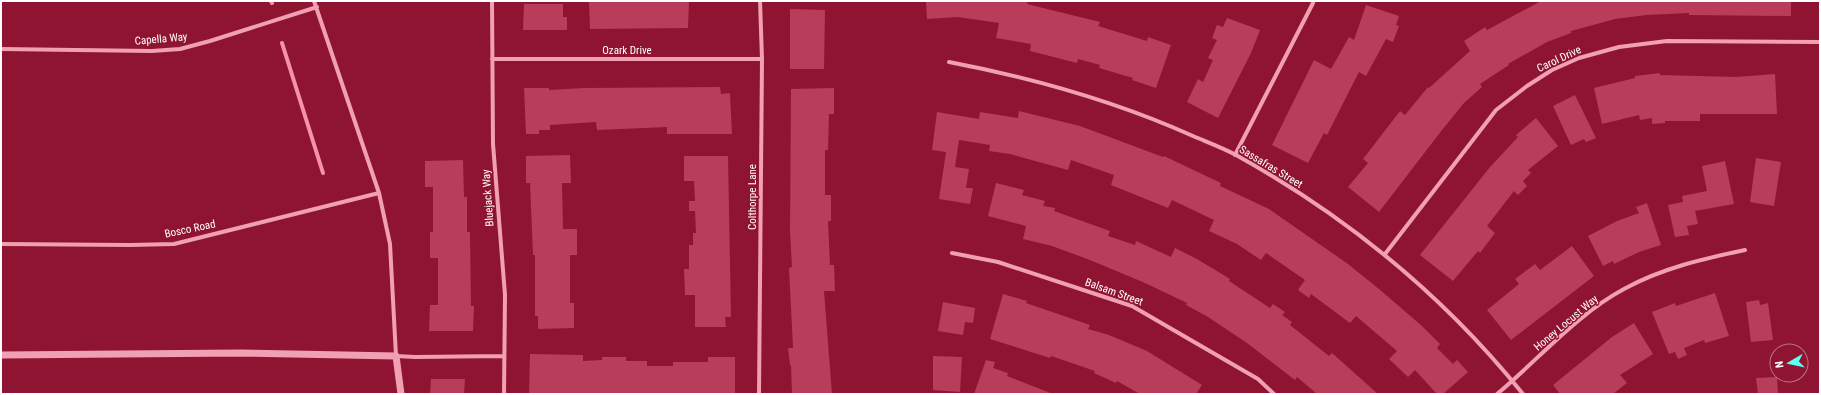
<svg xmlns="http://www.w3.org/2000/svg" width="1821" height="395" viewBox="0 0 1821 395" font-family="'Roboto Condensed',sans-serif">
	<rect width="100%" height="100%" fill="#8f1431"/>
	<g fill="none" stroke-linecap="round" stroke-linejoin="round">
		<!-- stream -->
		<path stroke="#f491ab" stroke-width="4" d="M271 1 272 3
			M282 43 323 173"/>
	</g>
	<!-- building -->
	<path fill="#b83d5a" d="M589 1H689L688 28 590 29Z
		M926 1H1028L1027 4 1100 22 1098 26 1147 41 1148 37 1171 45 1156 88 1132 80 1133 78 1099 68 1100 65 1078 59 1077 63 1030 51 1031 44 996 38 999 23 958 17 927 19Z
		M1541 1H1791V16L1689 15V13L1646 15 1615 19 1571 31V33L1547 42 1508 64 1509 65 1480 84 1482 87 1464 103 1442 130 1379 212 1348 187 1368 163 1363 159 1400 111 1405 115 1428 87 1429 88 1470 51 1464 41 1485 27 1487 30Z
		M524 4H563V17H567V30H523Z
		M1366 5 1399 16 1396 25 1399 26 1393 42 1386 39 1366 76 1359 72 1327 135 1324 133 1308 163 1272 145 1314 60 1331 69 1349 37 1354 40Z
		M790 9 825 10 824 69H790Z
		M1227 18 1260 30 1251 53 1218 118 1187 102 1198 79 1203 82 1213 60 1208 58 1217 40 1212 38 1217 25 1223 27Z
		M1660 73V75L1736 77 1775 74 1777 114H1700V121H1665V123L1652 124V118L1640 120 1639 115 1602 124 1594 88 1635 78V76Z
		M720 87 721 94 730 93 732 134H667V127L597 130 596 122 550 125V130H539V134H526L524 88H549V90L584 88Z
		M834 88V114H829L828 150H825V195H831V221H828L830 265H834L835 291H824L832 394H792L791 365H790L788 348H793L789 268 792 267 790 232 791 89Z
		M1575 95 1596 138 1586 142 1584 139 1571 145 1553 106Z
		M1019 111 1080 126 1163 157 1164 156 1221 183 1220 186 1269 209 1348 264 1379 289 1422 326 1440 344 1437 348 1453 364 1457 360 1468 372 1443 394H1437L1415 370 1408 377 1389 359 1397 351 1356 316 1350 323 1311 294 1309 298 1298 290 1305 280 1266 253 1261 260 1237 244 1209 231 1214 220 1172 200 1168 208 1111 185 1114 175 1071 160 1068 170 1010 154 989 151 990 145 959 140 955 167 969 169 966 188H973L970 204 939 199 946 152 932 150 937 112 979 119 980 112 1018 118Z
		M1536 118 1558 146 1528 170 1531 173 1523 181 1527 186 1518 195 1514 191 1487 226 1495 233 1480 253 1478 251 1453 281 1420 255 1490 167 1518 137 1516 135Z
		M570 155 571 183H562L563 229H577V255H570V303H574V328L538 329V316H535V255H533L530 183H526V156Z
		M684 156H728L731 317H725L726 327H695V295H685L684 269H689V245H693V233H696L695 211H689V201H695L694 181H684Z
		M1756 158 1781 162 1774 206 1750 202Z
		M463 160 464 197H467V232H470L471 306H474L473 331H429L430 305H438V258H430V232H433V187H425V161Z
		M1725 161 1734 204 1695 211 1698 224 1687 226 1689 235 1675 237 1668 205 1683 202 1682 196 1707 191 1702 166Z
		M996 183 1024 190 1022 195 1045 201 1043 206 1055 208 1054 211 1110 231 1108 236 1135 245 1136 241 1171 257 1175 248 1197 259 1230 279 1229 281 1270 308 1273 304 1285 312 1282 315 1292 322 1290 325 1329 356 1332 353 1378 394H1317L1297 377 1295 380 1247 343 1208 317 1186 305 1187 303 1145 283 1090 260 1052 246 1023 239 1026 226 988 216Z
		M1647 203 1661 245 1639 252 1614 264 1613 261 1603 266 1588 236 1617 221 1639 213 1636 207Z
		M1572 246 1594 276 1511 340 1487 310 1519 284 1515 279 1535 264 1540 270Z
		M1715 293 1729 336 1705 343 1704 340 1684 348 1687 355 1678 359 1675 352 1669 354 1652 312 1675 303 1676 306Z
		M1003 294 1027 301 1026 303 1090 325 1088 329 1109 335 1147 351 1202 385 1196 394H1140L1117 381 1116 383 1094 373 1095 371 1051 356 1050 358 990 339Z
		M1759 300 1760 305 1768 303 1773 340 1751 342 1746 302Z
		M943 302 975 308 973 323 965 322 963 335 938 331Z
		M1634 323 1653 354 1620 375 1627 383 1613 394H1560L1553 385 1612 337Z
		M530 354 583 355V361L602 360V357H626V361H647V366H673V362H708V357H735V394H529Z
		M933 356 962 357 960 392 933 390Z
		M986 360 995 362 993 368 1008 373 1007 376 1053 394H974Z
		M1777 377 1778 394H1758L1756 378Z
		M431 379H465L464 394H430Z"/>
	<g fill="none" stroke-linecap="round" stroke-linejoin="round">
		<!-- minor -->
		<path stroke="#f19fb3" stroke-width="4" d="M314 1 379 193 390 244 396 356 415 357 504 356
			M492 1 493 144 505 295 504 394
			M1 49 152 51 180 49 210 41 317 7
			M492 59H762
			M949 62C1033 78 1115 101 1193 136 1207 142 1223 148 1236 155 1346 216 1444 296 1523 394
			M1235 155 1313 3
			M1 244 130 245 174 244 379 193
			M952 253 998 262 1132 306 1258 379 1274 394
			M1385 254 1496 110 1527 86 1552 70 1579 58 1619 47 1667 41 1820 42
			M759 394 762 59 760 1
			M1497 394C1538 360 1577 314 1624 289 1662 268 1703 259 1745 250"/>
		<!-- tertiary -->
		<path stroke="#f19fb3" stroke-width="7" d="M1 355 240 353 396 356 401 394"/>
	</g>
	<g text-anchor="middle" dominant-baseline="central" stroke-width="3" stroke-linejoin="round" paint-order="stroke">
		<!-- street labels -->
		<g font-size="11" fill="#fff" stroke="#8f1431">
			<text transform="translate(161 39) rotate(-5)">Capella Way</text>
			<text x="627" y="50">Ozark Drive</text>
			<text transform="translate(1559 59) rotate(-25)">Carol Drive</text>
			<text transform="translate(1271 167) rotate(31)">Sassafras Street</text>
			<text transform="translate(752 197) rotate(-90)">Colthorpe Lane</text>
			<text transform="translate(488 198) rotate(-94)">Bluejack Way</text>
			<text transform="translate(190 229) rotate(-12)">Bosco Road</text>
			<text transform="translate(1114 292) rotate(20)">Balsam Street</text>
			<text transform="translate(1566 323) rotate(-40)">Honey Locust Way</text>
		</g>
	</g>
	<!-- border -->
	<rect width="1821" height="395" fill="none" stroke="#ffffff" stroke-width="4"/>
	<!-- north arrow -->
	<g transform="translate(1789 363) rotate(261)"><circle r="19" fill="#8f1431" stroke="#bc7283"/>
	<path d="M0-3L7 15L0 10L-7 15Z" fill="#5ffff1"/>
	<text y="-6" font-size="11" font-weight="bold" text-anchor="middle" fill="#ffffff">N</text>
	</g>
</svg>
